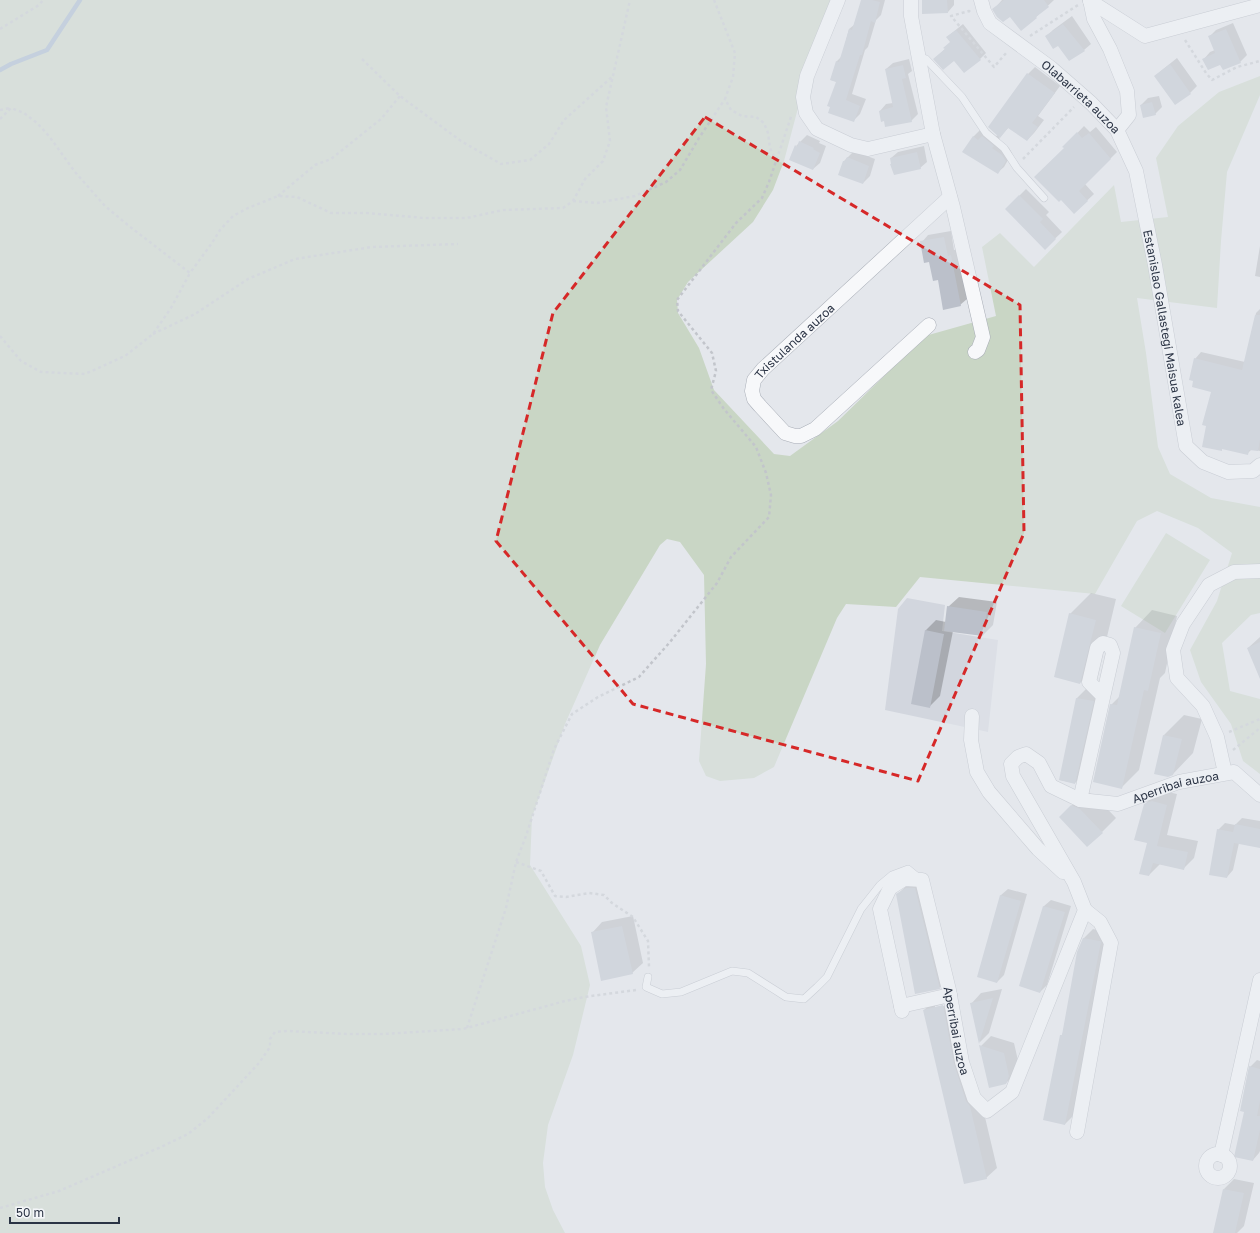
<svg xmlns="http://www.w3.org/2000/svg" width="1260" height="1233" viewBox="0 0 1260 1233" font-family="'Golos Text',sans-serif">
	<rect width="100%" height="100%" fill="#e4e7ec"/>
	<!-- built -->
	<path fill="#d2d6de" d="M907 598 945 605 942 631 998 640 988 732 885 710 898 609Z"/>
	<!-- green -->
	<path fill="#c9d6c5" d="M0 0H839L807 74 784 161 773 190 753 222 688 282 677 300 678 313 699 348 714 390 774 454 790 456 838 421 925 336 996 316 982 247 1000 233 1034 267 1114 185 1121 222 1168 217 1156 158 1178 126 1219 92 1260 76V95L1227 172 1221 241 1217 308 1137 298 1146 353 1158 447 1170 474 1211 498 1260 507V613L1251 615 1222 643 1230 691 1260 699V774L1243 761 1231 724 1201 682 1190 650 1217 601 1232 553 1198 528 1157 511 1137 521 1095 594 920 577 896 607 846 604 837 618 774 767 754 778 720 781 706 776 699 761 706 664 704 575 680 542 667 539 660 545 600 645 565 724 532 817 530 865 581 946 590 985 573 1055 548 1125 543 1163 545 1187 553 1210 565 1233H0Z
		M1166 533 1210 560 1165 633 1121 606Z"/>
	<!-- shadow -->
	<path fill="#0003" fill-rule="evenodd" d="M862 0H885L881 15 876 20 868 47 865 50 852 94 866 99 860 114 853 121 838 82 831 80 837 61 842 56 849 29 854 25Z
		M923 0H954V5L948 12Z
		M1002 0H1054L1036 17 1010 15 994 9Z
		M1072 16 1091 44 1084 50 1058 44 1046 37 1053 30Z
		M1233 23 1247 55 1240 62 1221 63 1204 59 1210 52 1215 50 1209 37 1216 30Z
		M963 24 986 53 980 59H934L945 49 951 42 947 37Z
		M1177 58 1197 86 1190 93 1175 104 1155 76 1162 70Z
		M909 59 912 71 908 74 918 114 911 121 885 120 880 111 886 104 893 103 886 69 893 63Z
		M1035 67 1060 86 1038 116 1044 120 1034 133 1027 140 1009 127 999 138 1000 139 998 141 1009 148 1012 153 1004 167 997 173 973 137 980 130 985 133 989 130 996 136 998 135 990 127 1028 74Z
		M1159 96 1162 107 1155 114 1141 105 1148 98Z
		M1084 126 1090 132 1096 127 1117 152 1085 184 1094 194 1074 213 1065 148 1064 147Z
		M807 135 820 141 819 143 826 146 820 163 813 169 796 146Z
		M924 146 927 162 920 168 891 158 898 152Z
		M854 151 875 159 870 176 863 183 844 161Z
		M1026 189 1049 212 1046 215 1062 232 1045 248 1006 209Z
		M951 231 954 250 958 249 967 299 960 305 939 279 922 242 928 235Z
		M1260 246V277L1255 276Z
		M1260 309V451L1252 449 1248 453 1223 448 1221 450 1212 391 1195 359 1201 352 1245 362 1256 313Z
		M1091 593 1116 599 1101 662 1080 683 1070 614Z
		M959 597 997 602 993 625 983 635 953 631 940 696 930 706 925 631 936 620 946 622 948 607Z
		M1152 610 1177 616 1165 673 1160 678 1139 770 1122 787 1111 705 1120 696 1135 628Z
		M1260 637V677L1248 648Z
		M1091 684 1107 687 1088 769 1075 783 1060 780 1077 698Z
		M1184 715 1202 719 1193 753 1173 774 1164 735Z
		M1163 791 1177 794 1167 835 1198 841 1194 858 1183 869 1160 864 1149 875 1145 804 1156 793Z
		M1086 792 1094 795 1116 818 1102 832 1060 817Z
		M1242 818 1260 821V847L1239 843 1233 870 1227 877 1218 830 1225 823 1235 825Z
		M917 878 950 977 939 988 897 895 908 884Z
		M1008 889 1027 894 1004 975 997 982 978 976 1001 895Z
		M1051 900 1071 906 1047 985 1040 992 1020 985 1044 906Z
		M633 916 643 963 632 973 592 933 602 922Z
		M1093 929 1109 933 1074 1115 1065 1124 1061 1036 1063 1033 1078 953 1084 938Z
		M1002 989 989 1033 980 1042 971 1004 981 993Z
		M953 996 964 1053 980 1096 997 1168 986 1178 924 1010 934 1000ZM948 1003V1005L935 1008V1006Z
		M991 1036 1014 1043 1019 1065 1016 1073 1006 1083 981 1046Z
		M1257 1060 1260 1061V1151L1259 1153 1253 1160 1246 1111 1250 1067Z
		M1234 1179 1254 1183 1244 1226 1237 1233H1220L1214 1232 1224 1189Z"/>
	<g fill="none" stroke-linecap="round" stroke-linejoin="round">
		<!-- stream -->
		<path stroke="#9fb4cc" stroke-width="4.5" d="M0 70 11 64 47 50 80 0"/>
	</g>
	<!-- building -->
	<path fill="#bbc0ca" d="M861 0H872L880 2 875 23 871 21 862 55H860L846 100 860 106 854 122 828 113 830 107 827 106 836 82 830 80 836 61 839 62 849 29 852 30Z
		M922 0H947L948 13 922 14Z
		M1004 0H1044L1049 7 1036 17 1037 18 1021 31 1010 17 1003 22 997 17 992 9Z
		M1063 24 1085 51 1069 61 1058 46 1053 49 1045 36Z
		M1226 29 1241 63 1223 70 1220 65 1208 70 1202 59 1215 53 1208 36Z
		M956 30 981 60 964 73 954 61 943 70 933 59 945 49 943 48 950 42 946 37Z
		M1170 64 1191 94 1175 105 1154 76Z
		M903 65 906 78 902 79 912 122 885 127 884 121 881 122 879 111 893 107 885 69Z
		M1027 73 1055 93 1032 123 1038 127 1027 141 1008 128 1000 138 988 127Z
		M1152 102 1156 115 1143 118 1140 105Z
		M1077 132 1082 138 1089 133 1111 159 1079 191 1088 201 1074 214 1061 200 1059 202 1034 177 1064 148 1062 147Z
		M973 136 978 140 982 136 994 146 992 148 1002 155 1006 161 998 174 962 152Z
		M799 141 814 148 813 149 820 153 813 170 789 160 795 145 797 147Z
		M917 152 921 169 894 175 890 164H891L890 158Z
		M847 157 869 166 863 184 838 175 843 161H845Z
		M1019 195 1043 219 1040 222 1056 239 1045 250 1005 209Z
		M944 237 948 256 951 255 961 306 943 310 938 280 933 281 929 262 924 263 920 241Z
		M1255 315H1260V440L1258 451 1249 450 1248 455 1222 449V451L1202 447 1206 426 1202 425 1211 392 1192 387 1193 381 1189 380 1194 358 1242 370Z
		M947 606 987 612 983 636 944 631Z
		M1069 613 1096 620 1080 684 1054 677Z
		M1134 627 1161 633 1148 691 1144 690 1122 789 1093 782 1110 704 1117 705Z
		M925 630 944 634 930 708 911 704Z
		M1260 642V679L1247 648Z
		M1076 698 1094 701 1075 784 1059 780Z
		M1163 735 1182 739 1173 775 1168 777 1154 774Z
		M1152 801 1167 805 1157 846 1188 852 1184 870 1153 863 1149 876 1139 874 1147 843 1134 840 1144 804Z
		M1071 805 1080 809 1103 833 1087 847 1059 817Z
		M1235 824 1260 829V848L1234 843 1227 878 1209 875 1217 829 1233 832Z
		M906 888H915L940 989 915 994 896 894Z
		M1000 895 1021 901 997 983 977 977Z
		M1043 906 1065 912 1040 993 1019 986Z
		M622 926 633 974 601 981 591 932Z
		M1083 938 1100 941 1101 942 1065 1125 1043 1120 1060 1035H1062L1077 952Z
		M993 998 979 1044 970 1003Z
		M943 1005 954 1064 966 1101 970 1106 987 1179 964 1184 923 1010Z
		M979 1045 1004 1053 1009 1076 1006 1084 989 1088Z
		M1249 1066 1260 1069V1101L1257 1116H1260V1130L1253 1161 1234 1157 1244 1112 1240 1111Z
		M1223 1189 1244 1193 1235 1233H1213Z"/>
	<g fill="none" stroke-linecap="round" stroke-linejoin="round">
		<!-- lane casing -->
		<g stroke="#a9aeb7" stroke-width="8">
			<path id="lane" d="M918 57 926 59 962 97 986 133 1004 148 1017 168 1044 198
				M648 977 646 987 662 994 681 992 732 971 748 973 786 997 804 999 817 987 827 977 861 909 880 885 892 875 908 869 919 878"/>
		</g>
		<!-- street casing -->
		<g stroke="#a9aeb7" stroke-width="15">
			<g id="street">
				<path d="M838 0 807 76 803 97 806 113 817 129 851 145 868 149 933 134"/>
				<path d="M911 0V16L933 134 953 207 983 337 978 350 975 352"/>
				<path id="s1" d="M981 0 984 11 990 23 1051 68 1091 103 1117 130 1136 171 1155 265 1186 446 1203 462 1228 472 1253 471 1260 465"/>
				<path d="M1090 0 1094 19 1110 49 1127 91 1129 115 1117 130"/>
				<path d="M1090 1 1145 36 1260 5"/>
				<path id="s2" d="M929 325 815 429 801 436H795L785 433 760 406 754 399 752 391 754 380 763 369 950 197"/>
				<path d="M972 716 971 740 977 772 989 792 1038 849 1063 872"/>
				<path d="M1225 773 1217 737 1203 706 1177 678 1173 650 1183 624 1209 585 1234 572 1260 571"/>
				<path d="M1080 800 1113 653 1110 645 1103 643 1097 648 1089 682 1103 696"/>
				<path d="M901 1006 950 995"/>
				<path id="s3" d="M902 1011 880 909 890 888 904 879 922 880 949 990 962 1062 974 1098 987 1111 1012 1092 1085 910 1074 882 1013 776 1011 764 1018 757 1026 754 1039 763 1051 786 1080 800 1118 804 1179 782 1234 772 1260 795"/>
				<path d="M1077 1132 1111 943 1100 922 1085 910"/>
				<circle cx="1218" cy="1166" r="12"/>
				<path d="M1221 1155 1260 980"/>
			</g>
		</g>
		<!-- path -->
		<path stroke="#c2c5cb" stroke-width="2.5" stroke-dasharray="3 3" stroke-linecap="butt" d="M714 0 735 53 733 77 725 99 731 110 742 116 756 117 764 123 768 133 770 148 776 160
			M970 12 969 11 951 16 994 67 1007 52
			M0 29 39 5 43 0
			M1030 36 1078 5
			M1185 40 1206 73 1212 80 1237 67 1260 61
			M362 59 400 96 461 141 501 164 530 160 549 144 564 120 613 76
			M0 110 10 108
			M0 119 11 108 24 113 37 123 49 136 75 172 105 206 129 226 190 273 212 243 220 230 233 216 248 208 278 196 297 197 331 213H367L424 218H467L503 210 563 208 573 201 585 179 603 161 610 141 606 107 630 0
			M1023 159 1074 107
			M278 196 315 165 331 159 381 119 400 96
			M573 201 597 203 635 196 666 182 680 170 699 138 725 99
			M153 334 195 314 248 279 295 259 372 247 458 244
			M0 336 21 361 41 372 85 374 125 356 153 334 171 308 190 273
			M1229 732 1260 719
			M1233 750 1260 728
			M516 862 541 871 555 896 566 897 589 893 604 895 612 903 633 917 648 941 649 967
			M467 1028 506 908 516 862 526 836 554 749 572 714 598 697 639 677 670 642 717 583 731 557 769 517 771 495 766 473 756 447 724 409 711 390 716 371 712 353 678 311 677 300 736 223 762 198 769 182 792 114
			M0 1208 59 1191 161 1147 188 1134 208 1118 259 1063 270 1047V1039L275 1032 288 1031 348 1034H383L463 1029 565 1001 584 997 636 990"/>
		<!-- lane -->
		<use href="#lane" stroke="#f7f8fa" stroke-width="7"/>
		<!-- street -->
		<use href="#street" stroke="#f7f8fa" stroke-width="14"/>
	</g>
	<!-- marked area -->
	<path d="M0 0H1260V1233H0ZM705 117 1020 305 1024 533 918 781 633 704 496 541 553 313Z" fill="#e4e7ec" fill-opacity=".55" fill-rule="evenodd"/>
	<path fill="none" stroke="#d62828" stroke-width="3" stroke-dasharray="8 5" stroke-linejoin="round" d="M705 117 1020 305 1024 533 918 781 633 704 496 541 553 313Z"/>
	<g text-anchor="middle" dominant-baseline="central" stroke-width="3" stroke-linejoin="round" paint-order="stroke">
		<!-- street labels -->
		<g font-size="12" fill="#2b3445" stroke="#f4f6f9">
			<text stroke="none"><textPath href="#s1" startOffset="142">Olabarrieta auzoa</textPath></text>
			<text stroke="none"><textPath href="#s1" startOffset="396">Estanislao Gallastegi Maisua kalea</textPath></text>
			<text stroke="none"><textPath href="#s2" startOffset="308">Txistulanda auzoa</textPath></text>
			<text stroke="none"><textPath href="#s3" startOffset="988">Aperribai auzoa</textPath></text>
			<text stroke="none"><textPath href="#s3" startOffset="317">Aperribai auzoa</textPath></text>
		</g>
	</g>
	<!-- scale -->
	<path d="M10 1217v6h109v-6" fill="none" stroke="#2b3445" stroke-width="2"/>
	<text x="16" y="1217" font-size="12" fill="#2b3445" stroke="#f4f6f9" stroke-width="3" paint-order="stroke">50 m</text>
</svg>
